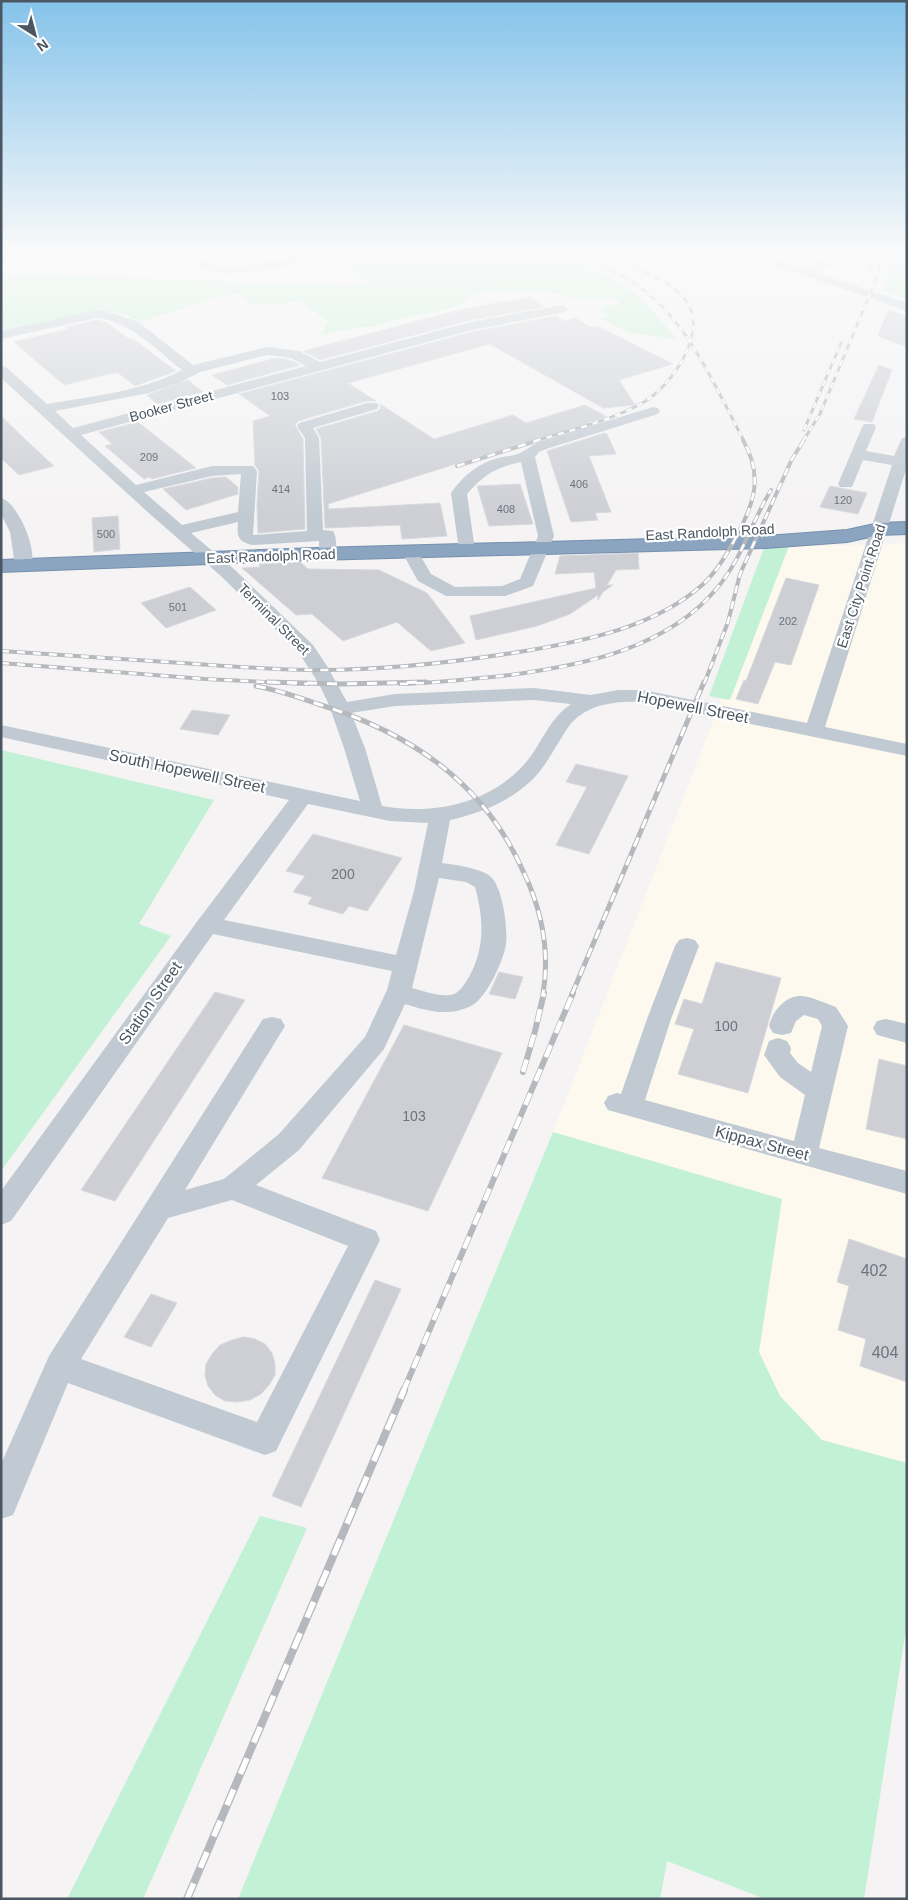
<svg xmlns="http://www.w3.org/2000/svg" width="908" height="1900" viewBox="0 0 908 1900" font-family="Arial,sans-serif">
	<rect width="100%" height="100%" fill="#f5f3f3"/>
	<!-- commercial -->
	<path fill="#fdf9ef" d="M907 543V1463L822 1440 780 1396 759 1352 782 1199 553 1132 781 547Z"/>
	<!-- green -->
	<path fill="#c3f1d5" d="M336 251H546L592 268 627 287 644 301 676 339 628 332 600 318 608 316 600 310 620 303 615 299H580L542 291 490 290 475 293 459 305 436 312 402 318 372 327H357L322 335 328 321 300 301 271 305H254L236 293 218 297 140 322 124 314 99 310 1 331V273L346 286 366 283 334 252Z
		M895 251H907V299L884 291Z
		M789 546 730 700 709 696 764 548Z
		M1 750 214 800 139 924 171 936 1 1171Z
		M553 1132 782 1199 759 1352 780 1396 822 1440 907 1463V1622L864 1899H765L667 1861 660 1899H238Z
		M260 1516 307 1528 143 1899H67Z"/>
	<!-- building -->
	<path fill="#cdcfd5" stroke="#d7d9de" d="M530 297 544 307 471 320 320 360 303 351 463 309Z
		M888 310 907 316V347L878 336Z
		M556 316 563 321 576 318 590 327 597 326 673 364 619 380 635 405 603 408 490 344 348 383 376 401H366L298 421 295 425 303 439 305 529 258 533 257 505 259 471 255 465 253 421 270 416 239 394 472 332Z
		M96 320 106 322 129 339H133L176 371 135 386 117 372 64 385 14 342 69 329 66 327Z
		M276 358 290 360 301 365 227 385 212 375Z
		M879 365 892 370 872 422 854 419Z
		M188 380 203 392 157 404 147 395Z
		M380 404 434 439 513 415 526 423 585 405 607 417 588 423 590 424 542 439V437L328 504 329 509 440 503 447 536 402 539 400 525 325 528 321 438 316 429 378 411 381 407Z
		M1 416 28 442 54 466 19 475 1 458Z
		M138 422 196 468 152 479 149 477 144 479 105 446 112 444 99 432Z
		M605 433 607 434 616 454 589 456 611 512 595 513 598 520 571 522 547 451Z
		M226 477 238 487V494L186 510 163 489 212 478Z
		M520 484 533 524 489 526 477 486Z
		M830 486 867 493 858 514 820 507Z
		M118 516 120 549 94 552 92 518Z
		M638 553 639 569 616 570 607 585H613L603 592 598 600V595L570 614 537 626 476 640 470 616 596 588 594 572 555 574 560 556Z
		M300 562 308 569 379 570 427 593 465 643 431 651 397 622 343 641 312 614 296 615 242 568 260 567 259 564Z
		M786 578 819 585 791 665 775 662 758 704 736 699 744 680 746 681Z
		M190 587 216 610 166 628 141 603Z
		M192 710 230 715 218 735 180 729Z
		M576 764 628 776 589 854 556 845 587 787 566 782Z
		M313 834 402 858 367 911 349 906 343 914 308 904 312 897 293 892 305 876 286 871Z
		M716 962 781 978 748 1093 678 1074 694 1029 675 1024 684 999 702 1004Z
		M499 972 523 977 515 999 489 994Z
		M215 992 245 1000 115 1201 81 1190Z
		M404 1025 502 1053 428 1211 322 1178Z
		M879 1059 907 1066V1139L866 1129Z
		M849 1239 907 1259V1382L860 1366 866 1339 838 1330 849 1286 837 1282Z
		M375 1280 401 1289 301 1507 272 1496Z
		M151 1294 177 1303 151 1347 124 1337Z
		M244 1337 255 1339 265 1344 272 1353 275 1363V1375L269 1385 261 1394 250 1400 237 1402 225 1401 215 1395 208 1386 205 1375 206 1364 212 1354 220 1345 232 1340Z"/>
	<g fill="none" stroke-linecap="round" stroke-linejoin="round">
		<!-- highway casing -->
		<g stroke="#7690ad" stroke-width="2">
			<path id="highway" d="M907 522V534L879 535 847 542 766 548 316 560 1 572V560L316 548 766 536 847 530 879 523Z"/>
		</g>
		<!-- minor -->
		<path fill="#c1cad2" fill-rule="evenodd" d="M29 251H52L46 255 1 264V256Z
			M179 251C203 250 208 267 229 267 264 267 300 249 333 251 322 263 237 276 220 273 207 271 187 261 179 251Z
			M736 251H753L804 268 826 259 833 251H845L834 265 815 272 907 303V311L738 253Z
			M562 305 568 309 566 312 472 330 81 435 136 485 212 466H253L257 471 253 535 307 531 305 438 297 426 299 423 367 403H377L379 406 377 409 313 428 319 438 323 530 333 531C337 537 337 551 333 557H321L319 553V541L252 545C237 541 237 536 238 522L191 533 234 569 313 645 327 666 347 702 395 694 534 688 591 695 618 690H643L807 723 892 465 863 460 852 487H840L838 484 862 427 864 424H874L876 427 866 451 894 456 902 438 907 437V466L825 727 907 744V756L643 702C613 701 582 704 565 732 554 749 546 766 532 780 509 802 480 813 450 820L442 863C455 865 483 868 492 878 503 890 508 929 506 944 504 960 486 999 471 1006 449 1017 427 1011 405 1004L384 1049 299 1150 256 1185 376 1231 380 1240 276 1451 265 1455 68 1383 13 1515 1 1519V1464L49 1356 263 1019 272 1017 281 1019 285 1026 185 1190 224 1179 279 1134 365 1037 387 990 392 971 213 934 11 1221 1 1225V1191L199 919 289 800 1 737V725L360 801 344 748 329 705 319 684 299 653 222 577 151 515 1 378V366L6 367 47 404C92 396 141 392 182 370 156 350 131 321 96 318L1 339V331L96 310 105 311 137 321 193 365 267 347 299 351 320 362 471 322ZM267 355 291 358 306 366 73 428 55 411 149 393 179 383 200 372ZM241 474 238 512 182 525 144 492 212 476ZM534 700 571 704C551 718 544 737 531 756 497 802 436 816 382 806L365 748 351 713 395 706ZM308 804 390 821 428 823 414 891 396 955 224 920ZM439 878 466 882 475 887C484 919 485 948 469 977 465 983 461 991 454 994 441 998 424 991 412 988ZM232 1200 348 1246 257 1422 81 1359 168 1218Z
			M653 407 658 408 660 411 658 414 549 448 539 452 535 457 554 536 533 586 505 596H446L418 581 402 552 404 548H416L431 574 455 587 502 586 520 579 538 536 521 462C497 467 483 475 467 494L475 550 473 554H461L459 550 451 493C463 476 478 463 498 458 505 456 516 456 522 452 528 449 532 445 539 442Z
			M1 498C18 502 40 554 30 569L24 570 18 569 15 565 10 532 1 514Z
			M687 938 695 940 699 946 671 1019 645 1100 794 1141 805 1095 780 1077 764 1055 769 1041 778 1038 787 1041 791 1048 790 1053 798 1063 811 1072 822 1026 818 1019 804 1015 796 1021 791 1033 782 1035 773 1033 769 1026C772 1012 785 995 802 996 812 997 825 1003 836 1007L848 1026 819 1148 907 1171V1194L608 1110 604 1103 608 1096 617 1093 621 1094 647 1019 675 946 679 940Z
			M886 1019 907 1024V1043L877 1035 873 1028 877 1021Z"/>
		<!-- highway -->
		<use href="#highway" fill="#8ba5c1" fill-rule="evenodd"/>
		<!-- rail-far4 casing -->
		<g stroke="#b5b8bd" stroke-width="3">
			<path id="rail-far4" d="M560 251C585 260 611 268 634 283 688 319 714 385 744 441
				M870 276 873 251
				M804 430 841 343
				M535 441C571 430 611 421 644 402 671 386 708 334 687 302 675 284 651 275 633 266
				M803 441 820 414 877 277 885 251"/>
		</g>
		<!-- rail-far3 casing -->
		<g stroke="#b5b8bd" stroke-width="4">
			<path id="rail-far3" d="M457 466 539 440
				M1 651C61 655 122 659 182 663 227 666 273 670 319 670 388 670 457 662 525 651 585 641 654 627 701 586 716 573 726 556 735 539 754 504 764 477 743 440
				M1 663 205 679 308 684
				M400 684C436 683 473 679 510 675 585 665 668 648 718 587 742 558 752 521 771 490
				M704 684 728 622 740 574 792 459 804 440"/>
		</g>
		<!-- rail-far2 casing -->
		<g stroke="#b5b8bd" stroke-width="5">
			<path id="rail-far2" d="M267 682 341 684 426 682
				M256 686C277 690 298 697 318 704 410 733 484 782 524 873 542 911 550 952 543 994
				M572 994 704 682"/>
		</g>
		<!-- rail-far1 casing -->
		<g stroke="#b5b8bd" stroke-width="6">
			<path id="rail-far1" d="M523 1072 535 1031 544 993
				M403 1392 573 993"/>
		</g>
		<!-- rail casing -->
		<g stroke="#b5b8bd" stroke-width="8">
			<path id="rail" d="M187 1899 404 1390"/>
		</g>
		<!-- rail-far4 -->
		<use href="#rail-far4" stroke="#fff" stroke-width="2" stroke-dasharray="6" stroke-linecap="butt"/>
		<!-- rail-far3 -->
		<use href="#rail-far3" stroke="#fff" stroke-width="2.5" stroke-dasharray="8" stroke-linecap="butt"/>
		<!-- rail-far2 -->
		<use href="#rail-far2" stroke="#fff" stroke-width="3" stroke-dasharray="10" stroke-linecap="butt"/>
		<!-- rail-far1 -->
		<use href="#rail-far1" stroke="#fff" stroke-width="4.5" stroke-dasharray="13" stroke-linecap="butt"/>
		<!-- rail -->
		<use href="#rail" stroke="#fff" stroke-width="5.5" stroke-dasharray="17" stroke-linecap="butt"/>
	</g>
	<!-- sky -->
	<linearGradient id="sky" x2="0" y2="1"><stop stop-color="#85c3ea"/><stop offset="0.49" stop-color="#fafafa"/><stop offset="1" stop-color="#fafafa" stop-opacity="0"/></linearGradient>
	<rect width="908" height="517" fill="url(#sky)"/>
	<g text-anchor="middle" dominant-baseline="central" stroke-width="4.5" stroke-linejoin="round" paint-order="stroke">
		<!-- far-number labels -->
		<g font-size="11" fill="#6b747e">
			<text x="280" y="396">103</text>
			<text x="149" y="457">209</text>
			<text x="579" y="484">406</text>
			<text x="281" y="489">414</text>
			<text x="843" y="500">120</text>
			<text x="506" y="509">408</text>
			<text x="106" y="534">500</text>
			<text x="178" y="607">501</text>
			<text x="788" y="621">202</text>
		</g>
		<!-- far-street labels -->
		<g font-size="14" fill="#4a5661" stroke="#fff">
			<text transform="translate(171 406) rotate(-15)">Booker Street</text>
			<text transform="translate(710 532) rotate(-3)">East Randolph Road</text>
			<text transform="translate(271 556) rotate(-2)">East Randolph Road</text>
			<text transform="translate(861 586) rotate(-72)">East City Point Road</text>
			<text transform="translate(274 619) rotate(45)">Terminal Street</text>
		</g>
		<!-- number labels -->
		<g font-size="14" fill="#6b747e">
			<text x="343" y="874">200</text>
			<text x="726" y="1026">100</text>
			<text x="414" y="1116">103</text>
		</g>
		<!-- street labels -->
		<g font-size="16" fill="#4a5661" stroke="#fff">
			<text transform="translate(693 707) rotate(11)">Hopewell Street</text>
			<text transform="translate(187 771) rotate(12)">South Hopewell Street</text>
			<text transform="translate(150 1003) rotate(-55)">Station Street</text>
			<text transform="translate(762 1143) rotate(15)">Kippax Street</text>
		</g>
		<!-- near-number labels -->
		<g font-size="16" fill="#6b747e">
			<text x="874" y="1270">402</text>
			<text x="885" y="1352">404</text>
		</g>
	</g>
	<!-- border -->
	<rect width="908" height="1900" fill="none" stroke="#4a5661" stroke-width="5"/>
	<!-- north arrow -->
	<g transform="translate(35 35) rotate(144)" stroke="#ffffff" stroke-width="4" paint-order="stroke">
	<path d="M0-4L9 19L0 12L-9 19Z" fill="#4a5661"/>
	<text y="-8" font-size="14" font-weight="bold" text-anchor="middle" fill="#4a5661">N</text>
	</g>
</svg>
